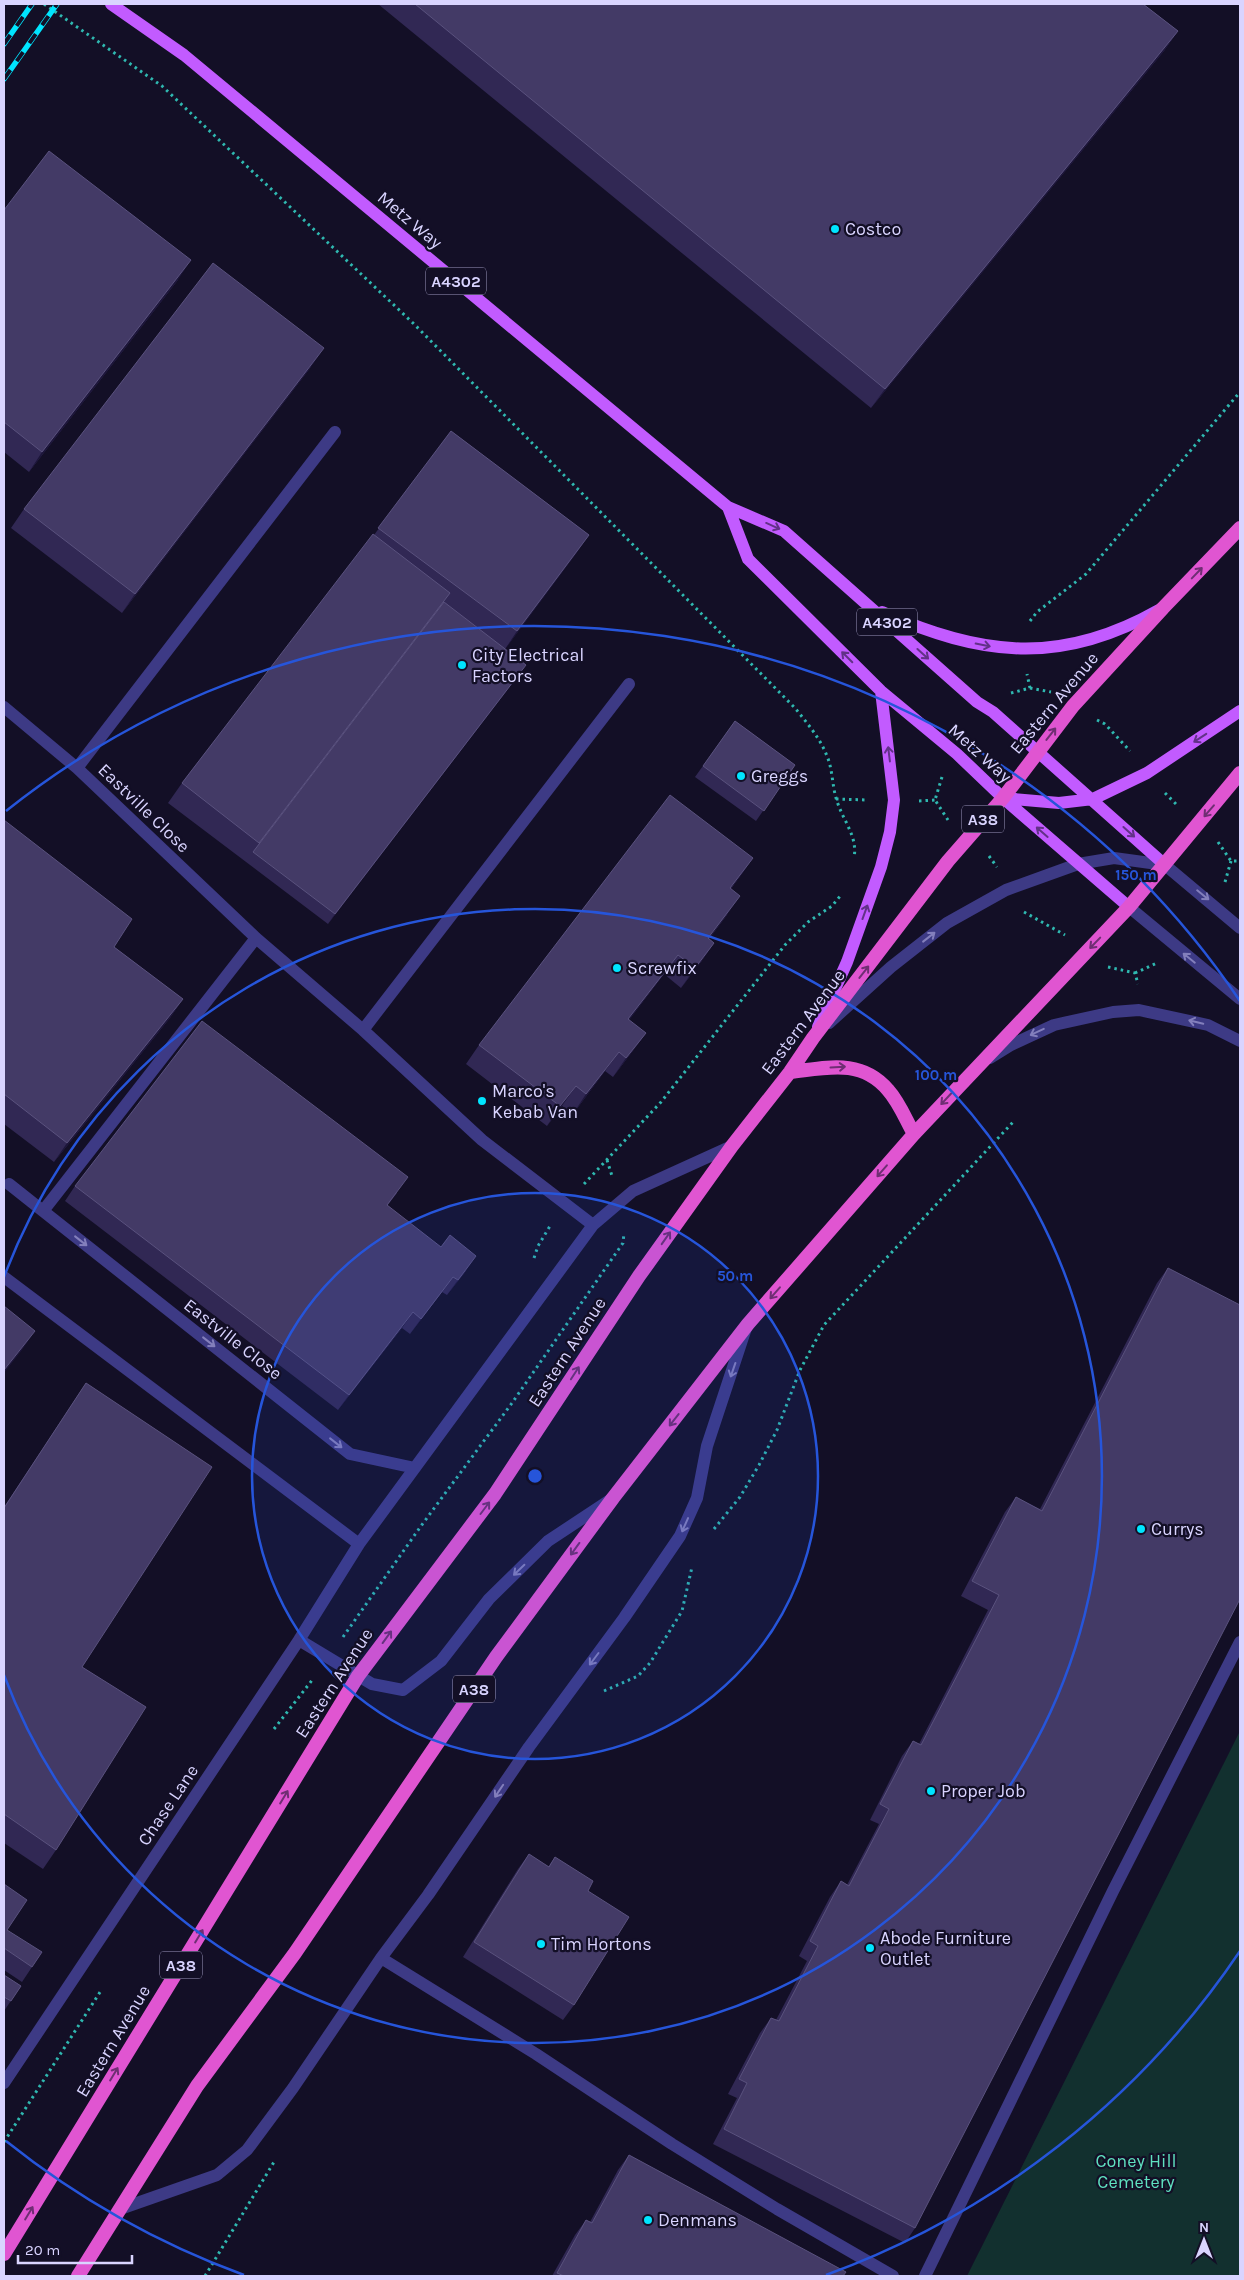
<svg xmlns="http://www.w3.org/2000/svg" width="1244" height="2280" viewBox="0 0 1244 2280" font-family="Karla,sans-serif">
	<rect width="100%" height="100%" fill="#130f26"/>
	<!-- green -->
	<path fill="#12302f" d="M1240 1731V2276H967Z"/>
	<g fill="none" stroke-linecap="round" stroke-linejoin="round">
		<!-- path -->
		<path stroke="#2fb8b0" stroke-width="3" stroke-dasharray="2.5 4" stroke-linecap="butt" d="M44 4 162 86 414 324 795 708C807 723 820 738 827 756 833 770 832 787 837 801 843 821 858 836 854 858
			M1030 621 1037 612 1086 574 1240 392
			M1030 688 1051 692
			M1011 693 1030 688 1027 674
			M1097 720 1105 724 1130 751
			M942 777 935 800 948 820
			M1165 793 1178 806
			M836 799 868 800
			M919 801 935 800
			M1218 842 1231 861H1240
			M989 856 997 867
			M1225 882 1231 861
			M1024 912 1065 935
			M1108 967 1135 973 1138 984
			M1135 973 1157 963
			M607 1160 612 1176
			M584 1184 661 1102 785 945 808 922 832 906 841 895
			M534 1258 538 1246 550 1226
			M714 1529 740 1497 759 1465 777 1430 800 1370 824 1325 1014 1121
			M343 1637 421 1526 512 1403 623 1243 624 1233
			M604 1691 638 1676 650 1663 682 1611 692 1567
			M274 1729 313 1679
			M4 2142 102 1989
			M205 2276 274 2162"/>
		<!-- service -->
		<path stroke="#3d3a85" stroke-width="12" d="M4 707 77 768 256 938 363 1030 482 1140 593 1225
			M77 768 335 432
			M363 1030 629 684
			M9 1184 43 1211 256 938
			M43 1211 350 1454 415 1468
			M4 1277 359 1544
			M299 1640 372 1684 403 1690 441 1661 489 1599 548 1541 610 1500
			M381 1958 536 2054 672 2144 777 2209 893 2276
			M4 2083 299 1640 359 1544 593 1225 633 1191 732 1146
			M120 2209 217 2175 247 2150 293 2088 381 1958 428 1895 529 1747 624 1618 680 1536 697 1498 707 1446 746 1328
			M925 2276 1113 1891 1240 1642"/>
		<!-- tertiary -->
		<path stroke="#3d3a85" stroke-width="12" d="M1129 907 1240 999
			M829 1023 891 967 947 923 1006 890 1078 864 1114 858 1165 865 1240 928
			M990 1058 1011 1045 1054 1025 1113 1012 1139 1010 1208 1025 1240 1041"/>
		<!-- primary -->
		<path stroke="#c25bff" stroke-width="12" d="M111 4 184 55 728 507 784 531 977 702 993 712 1165 865
			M728 507 748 559 881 691 957 754 1003 798 1129 907
			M882 612C982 656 1060 666 1159 610
			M1003 798 1059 803 1093 799 1147 773 1240 711
			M818 1027 847 962 881 867 890 832 894 800 881 691"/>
		<!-- trunk -->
		<path stroke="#e055d1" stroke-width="14" d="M790 1072C826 1068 861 1058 888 1090 899 1102 906 1120 914 1134
			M4 2254 358 1676 495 1494 639 1276 732 1146 790 1072 813 1038 948 861 1003 798 1073 706 1163 608 1240 528
			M78 2276 197 2086 295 1953 496 1657 613 1498 748 1324 914 1134 1129 907 1240 773"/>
		<!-- rail casing -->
		<g stroke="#00e5ff" stroke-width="5.5">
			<path id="rail" d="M4 44 32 4
				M4 79 57 4"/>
		</g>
		<!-- rail -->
		<use href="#rail" stroke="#130f26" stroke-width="4" stroke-dasharray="11" stroke-linecap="butt"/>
	</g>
	<!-- wall -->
	<path fill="#312854" d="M378 4H1143L1178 31 1164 51 871 408Z
		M4 210 178 280 29 472 4 452Z
		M311 367 122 613 11 528 24 509Z
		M451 431 589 535 505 649 526 665 328 924 168 803 182 783 374 535Z
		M735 721 795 765 756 821 695 777Z
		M4 820 114 947 183 999 170 1018 54 1162 4 1124Z
		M753 858 731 889 727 915 709 939 714 943 701 962 681 988 664 974 629 1020 646 1033 632 1052 613 1077 605 1071 573 1114 562 1106 547 1126 466 1064 479 1045Z
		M75 1186 397 1193 387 1206 466 1271 447 1295 442 1292 410 1334 402 1328 338 1410 65 1201Z
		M1168 1268 915 2228 905 2243 713 2144 737 2098 728 2094 760 2033 771 2018 776 2020 807 1961 799 1956 830 1897 841 1881 847 1885 879 1824 870 1820 902 1756 913 1741 919 1744 988 1610 961 1596 1005 1512 1016 1497 1040 1509 1157 1283Z
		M86 1383 56 1850 43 1869 4 1843V1507Z
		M529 1854 548 1867 555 1857 588 1891 574 2005 563 2020 463 1957 518 1869Z
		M4 1884 7 1930 32 1967 22 1982 4 1970Z
		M4 1975 21 1986 4 2011Z
		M629 2155 843 2276H552L575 2235 586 2220 590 2222 618 2170Z"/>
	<!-- shaded-wall -->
	<path fill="#1d163a" d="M1178 31 1164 51 871 408 885 389Z
		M191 260 178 280 29 472 42 452Z
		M324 348 311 367 122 613 135 594Z
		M589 535 576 554 504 651 517 631Z
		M526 665 519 675 328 924 335 914Z
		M753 858 740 877 716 907 730 888Z
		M740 896 727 915 695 957 708 938Z
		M714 943 701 962 681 988 695 968Z
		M678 955 664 974 615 1039 628 1019Z
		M183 999 170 1018 54 1162 67 1143Z
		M646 1033 632 1052 613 1077 626 1058Z
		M619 1052 605 1071 573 1114 586 1094Z
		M576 1086 562 1106 547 1126 560 1106Z
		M476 1256 466 1271 447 1295 458 1280Z
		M453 1277 442 1292 410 1334 421 1319Z
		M413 1312 402 1328 338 1410 349 1395Z
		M35 1331 22 1350 4 1373V1370Z"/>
	<!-- building -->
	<path fill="#433a66" stroke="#5a527e" d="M415 4H1143L1178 31 885 389Z
		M49 151 191 260 42 452 4 422V210Z
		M213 263 324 348 135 594 24 509Z
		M451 431 589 535 517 631 378 528Z
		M373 534 450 593 259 843 182 783Z
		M444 602 526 665 335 914 253 852Z
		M735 721 795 765 764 811 703 766Z
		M670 795 753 858 730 888 740 896 708 938 714 943 695 968 678 955 628 1019 646 1033 626 1058 619 1052 586 1094 576 1086 560 1106 479 1045Z
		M4 820 132 919 114 947 183 999 67 1143 4 1094Z
		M202 1021 408 1177 387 1205 441 1247 450 1235 476 1256 458 1280 453 1277 421 1319 413 1312 349 1395 75 1186Z
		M1168 1268 1240 1305V1599L915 2228 724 2129 747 2083 739 2079 771 2018 779 2021 818 1946 810 1941 841 1881 849 1886 889 1809 880 1804 913 1741 921 1745 999 1595 972 1581 1016 1497 1042 1511Z
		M4 1306 35 1331 4 1370Z
		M86 1383 212 1467 82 1667 146 1707 56 1850 4 1814V1508Z
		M529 1854 549 1867 555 1857 593 1881 588 1891 629 1917 574 2005 474 1942Z
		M4 1884 27 1900 7 1930 42 1952 32 1967 4 1948Z
		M4 1975 21 1986 11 2001 4 1997Z
		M629 2155 846 2272 843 2276H564L557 2273 586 2220 592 2223Z"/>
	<!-- one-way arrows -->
	<defs><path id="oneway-shaft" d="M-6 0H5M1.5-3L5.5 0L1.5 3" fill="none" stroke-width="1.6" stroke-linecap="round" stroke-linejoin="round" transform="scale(1.25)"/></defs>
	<g stroke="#623188">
		<use href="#oneway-shaft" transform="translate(773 526) rotate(24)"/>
		<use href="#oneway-shaft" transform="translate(983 645) rotate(11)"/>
		<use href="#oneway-shaft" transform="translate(923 654) rotate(42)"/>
		<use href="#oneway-shaft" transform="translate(847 657) rotate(-135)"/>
		<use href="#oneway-shaft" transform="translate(1200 738) rotate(147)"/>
		<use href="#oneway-shaft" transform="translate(889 754) rotate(-97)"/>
		<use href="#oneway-shaft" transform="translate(1042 832) rotate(-139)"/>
		<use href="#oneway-shaft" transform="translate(1129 832) rotate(42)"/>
		<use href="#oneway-shaft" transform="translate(865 912) rotate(-70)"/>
	</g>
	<g stroke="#6f2e73">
		<use href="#oneway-shaft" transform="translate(1197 573) rotate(-46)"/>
		<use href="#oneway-shaft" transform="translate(1051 734) rotate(-52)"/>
		<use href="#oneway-shaft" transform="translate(1209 811) rotate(131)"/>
		<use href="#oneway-shaft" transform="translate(1095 943) rotate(134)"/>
		<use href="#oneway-shaft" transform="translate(864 972) rotate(-52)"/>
		<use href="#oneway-shaft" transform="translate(838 1067) rotate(-3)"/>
		<use href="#oneway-shaft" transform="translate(946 1099) rotate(133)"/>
		<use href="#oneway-shaft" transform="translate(882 1171) rotate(131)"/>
		<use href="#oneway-shaft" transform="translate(666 1238) rotate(-55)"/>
		<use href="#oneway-shaft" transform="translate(775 1293) rotate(131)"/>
		<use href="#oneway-shaft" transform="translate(575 1373) rotate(-57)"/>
		<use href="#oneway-shaft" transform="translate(674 1420) rotate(128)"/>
		<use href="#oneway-shaft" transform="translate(485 1508) rotate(-53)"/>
		<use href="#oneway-shaft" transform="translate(575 1549) rotate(126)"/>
		<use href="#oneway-shaft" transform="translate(387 1637) rotate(-54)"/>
		<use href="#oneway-shaft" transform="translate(284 1797) rotate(-59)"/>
		<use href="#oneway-shaft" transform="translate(199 1936) rotate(-59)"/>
		<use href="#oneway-shaft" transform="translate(114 2074) rotate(-59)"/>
		<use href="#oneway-shaft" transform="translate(29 2213) rotate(-59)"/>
	</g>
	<g stroke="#837fbc">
		<use href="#oneway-shaft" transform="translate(1203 895) rotate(39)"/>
		<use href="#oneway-shaft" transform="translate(929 937) rotate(-38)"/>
		<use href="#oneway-shaft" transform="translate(1189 958) rotate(-141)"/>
		<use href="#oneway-shaft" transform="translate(1196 1022) rotate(-166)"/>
		<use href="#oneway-shaft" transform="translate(1037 1032) rotate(155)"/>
		<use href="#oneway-shaft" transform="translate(81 1241) rotate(38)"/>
		<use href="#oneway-shaft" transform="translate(209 1342) rotate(38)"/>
		<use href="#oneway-shaft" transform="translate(733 1370) rotate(109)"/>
		<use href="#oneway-shaft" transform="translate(336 1443) rotate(38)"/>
		<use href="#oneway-shaft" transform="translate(685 1525) rotate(114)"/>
		<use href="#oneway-shaft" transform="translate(519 1570) rotate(136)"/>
		<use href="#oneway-shaft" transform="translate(594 1659) rotate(127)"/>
		<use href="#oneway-shaft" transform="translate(499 1791) rotate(124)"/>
	</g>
	<!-- distance rings -->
	<circle cx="535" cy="1476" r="283" fill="#2655da" fill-opacity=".12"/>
	<g fill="none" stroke="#2655da" stroke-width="2.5">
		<circle cx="535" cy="1476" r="283"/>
		<path d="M4 1277A567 567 0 1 1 4 1675"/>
		<path d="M1240 1951A850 850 0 0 1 826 2275M244 2275A850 850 0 0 1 6 2141M6 811A850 850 0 0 1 1240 1001"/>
	</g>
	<!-- markers -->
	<g fill="#00e5ff" stroke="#130f26" stroke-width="2">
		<circle cx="835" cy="229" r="5"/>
		<circle cx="462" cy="665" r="5"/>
		<circle cx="741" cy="776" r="5"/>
		<circle cx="617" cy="968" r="5"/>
		<circle cx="482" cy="1101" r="5"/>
		<circle cx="1141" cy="1529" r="5"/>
		<circle cx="931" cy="1791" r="5"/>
		<circle cx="541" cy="1944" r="5"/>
		<circle cx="870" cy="1948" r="5"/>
		<circle cx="648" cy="2220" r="5"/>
	</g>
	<g text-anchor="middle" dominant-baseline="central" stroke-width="4.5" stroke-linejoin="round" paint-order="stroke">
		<!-- shield labels -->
		<g fill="#130f26" stroke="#9e99be" stroke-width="1">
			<rect x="426" y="267.5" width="60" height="27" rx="4"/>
			<rect x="857" y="608.5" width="60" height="27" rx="4"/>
			<rect x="962" y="805.5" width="42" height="27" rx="4"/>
			<rect x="453" y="1675.5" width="42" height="27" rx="4"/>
			<rect x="160" y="1951.5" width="42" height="27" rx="4"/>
		</g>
		<g font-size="16" font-weight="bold" fill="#d9d4ff">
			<text x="456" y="281">A4302</text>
			<text x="887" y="622">A4302</text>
			<text x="983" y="819">A38</text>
			<text x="474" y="1689">A38</text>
			<text x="181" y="1965">A38</text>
		</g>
		<!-- street labels -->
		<g font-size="18" fill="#d9d4ff" stroke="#130f26">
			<text transform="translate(410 220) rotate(40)">Metz Way</text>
			<text transform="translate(1054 703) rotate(-50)">Eastern Avenue</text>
			<text transform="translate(980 753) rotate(42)">Metz Way</text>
			<text transform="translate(144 808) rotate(44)">Eastville Close</text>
			<text transform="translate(803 1022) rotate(-53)">Eastern Avenue</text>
			<text transform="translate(233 1339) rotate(38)">Eastville Close</text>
			<text transform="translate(567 1352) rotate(-57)">Eastern Avenue</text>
			<text transform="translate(334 1683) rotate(-57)">Eastern Avenue</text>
			<text transform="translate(168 1805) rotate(-56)">Chase Lane</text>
			<text transform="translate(113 2041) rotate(-59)">Eastern Avenue</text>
		</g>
		<!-- poi labels -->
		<g font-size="18" fill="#d9d4ff" stroke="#130f26" text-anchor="start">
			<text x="845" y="229">Costco</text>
			<text x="472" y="655">City Electrical<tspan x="472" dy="21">Factors</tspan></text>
			<text x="751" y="776">Greggs</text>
			<text x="627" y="968">Screwfix</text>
			<text x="492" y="1091">Marco's<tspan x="492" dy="21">Kebab Van</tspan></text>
			<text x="1151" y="1529">Currys</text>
			<text x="941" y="1791">Proper Job</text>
			<text x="880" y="1938">Abode Furniture<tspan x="880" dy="21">Outlet</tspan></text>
			<text x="551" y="1944">Tim Hortons</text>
			<text x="658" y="2220">Denmans</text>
		</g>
		<!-- park labels -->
		<g font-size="18" fill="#5fe0c0" stroke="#130f26">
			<text x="1136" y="2161">Coney Hill<tspan x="1136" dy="21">Cemetery</tspan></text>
		</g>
	</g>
	<circle cx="535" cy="1476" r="8" fill="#2655da" stroke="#130f26" stroke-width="2.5"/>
	<g font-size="15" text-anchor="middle" font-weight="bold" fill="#2655da" stroke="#130f26" stroke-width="4.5" stroke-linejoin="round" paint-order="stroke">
		<text x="1136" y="880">150 m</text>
		<text x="936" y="1080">100 m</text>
		<text x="735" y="1281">50 m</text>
	</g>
	<!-- border -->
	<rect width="1244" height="2280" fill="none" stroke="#d9d4ff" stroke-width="10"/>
	<!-- north arrow -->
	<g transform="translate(1204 2240)" stroke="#130f26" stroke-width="4" paint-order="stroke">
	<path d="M0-4L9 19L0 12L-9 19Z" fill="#d9d4ff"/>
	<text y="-8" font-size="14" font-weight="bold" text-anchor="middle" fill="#d9d4ff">N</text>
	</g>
	<!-- scale -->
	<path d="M18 2255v8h114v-8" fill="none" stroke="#d9d4ff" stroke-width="2.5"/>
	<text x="25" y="2255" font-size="15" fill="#d9d4ff" stroke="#130f26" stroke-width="4" paint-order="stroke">20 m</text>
</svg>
